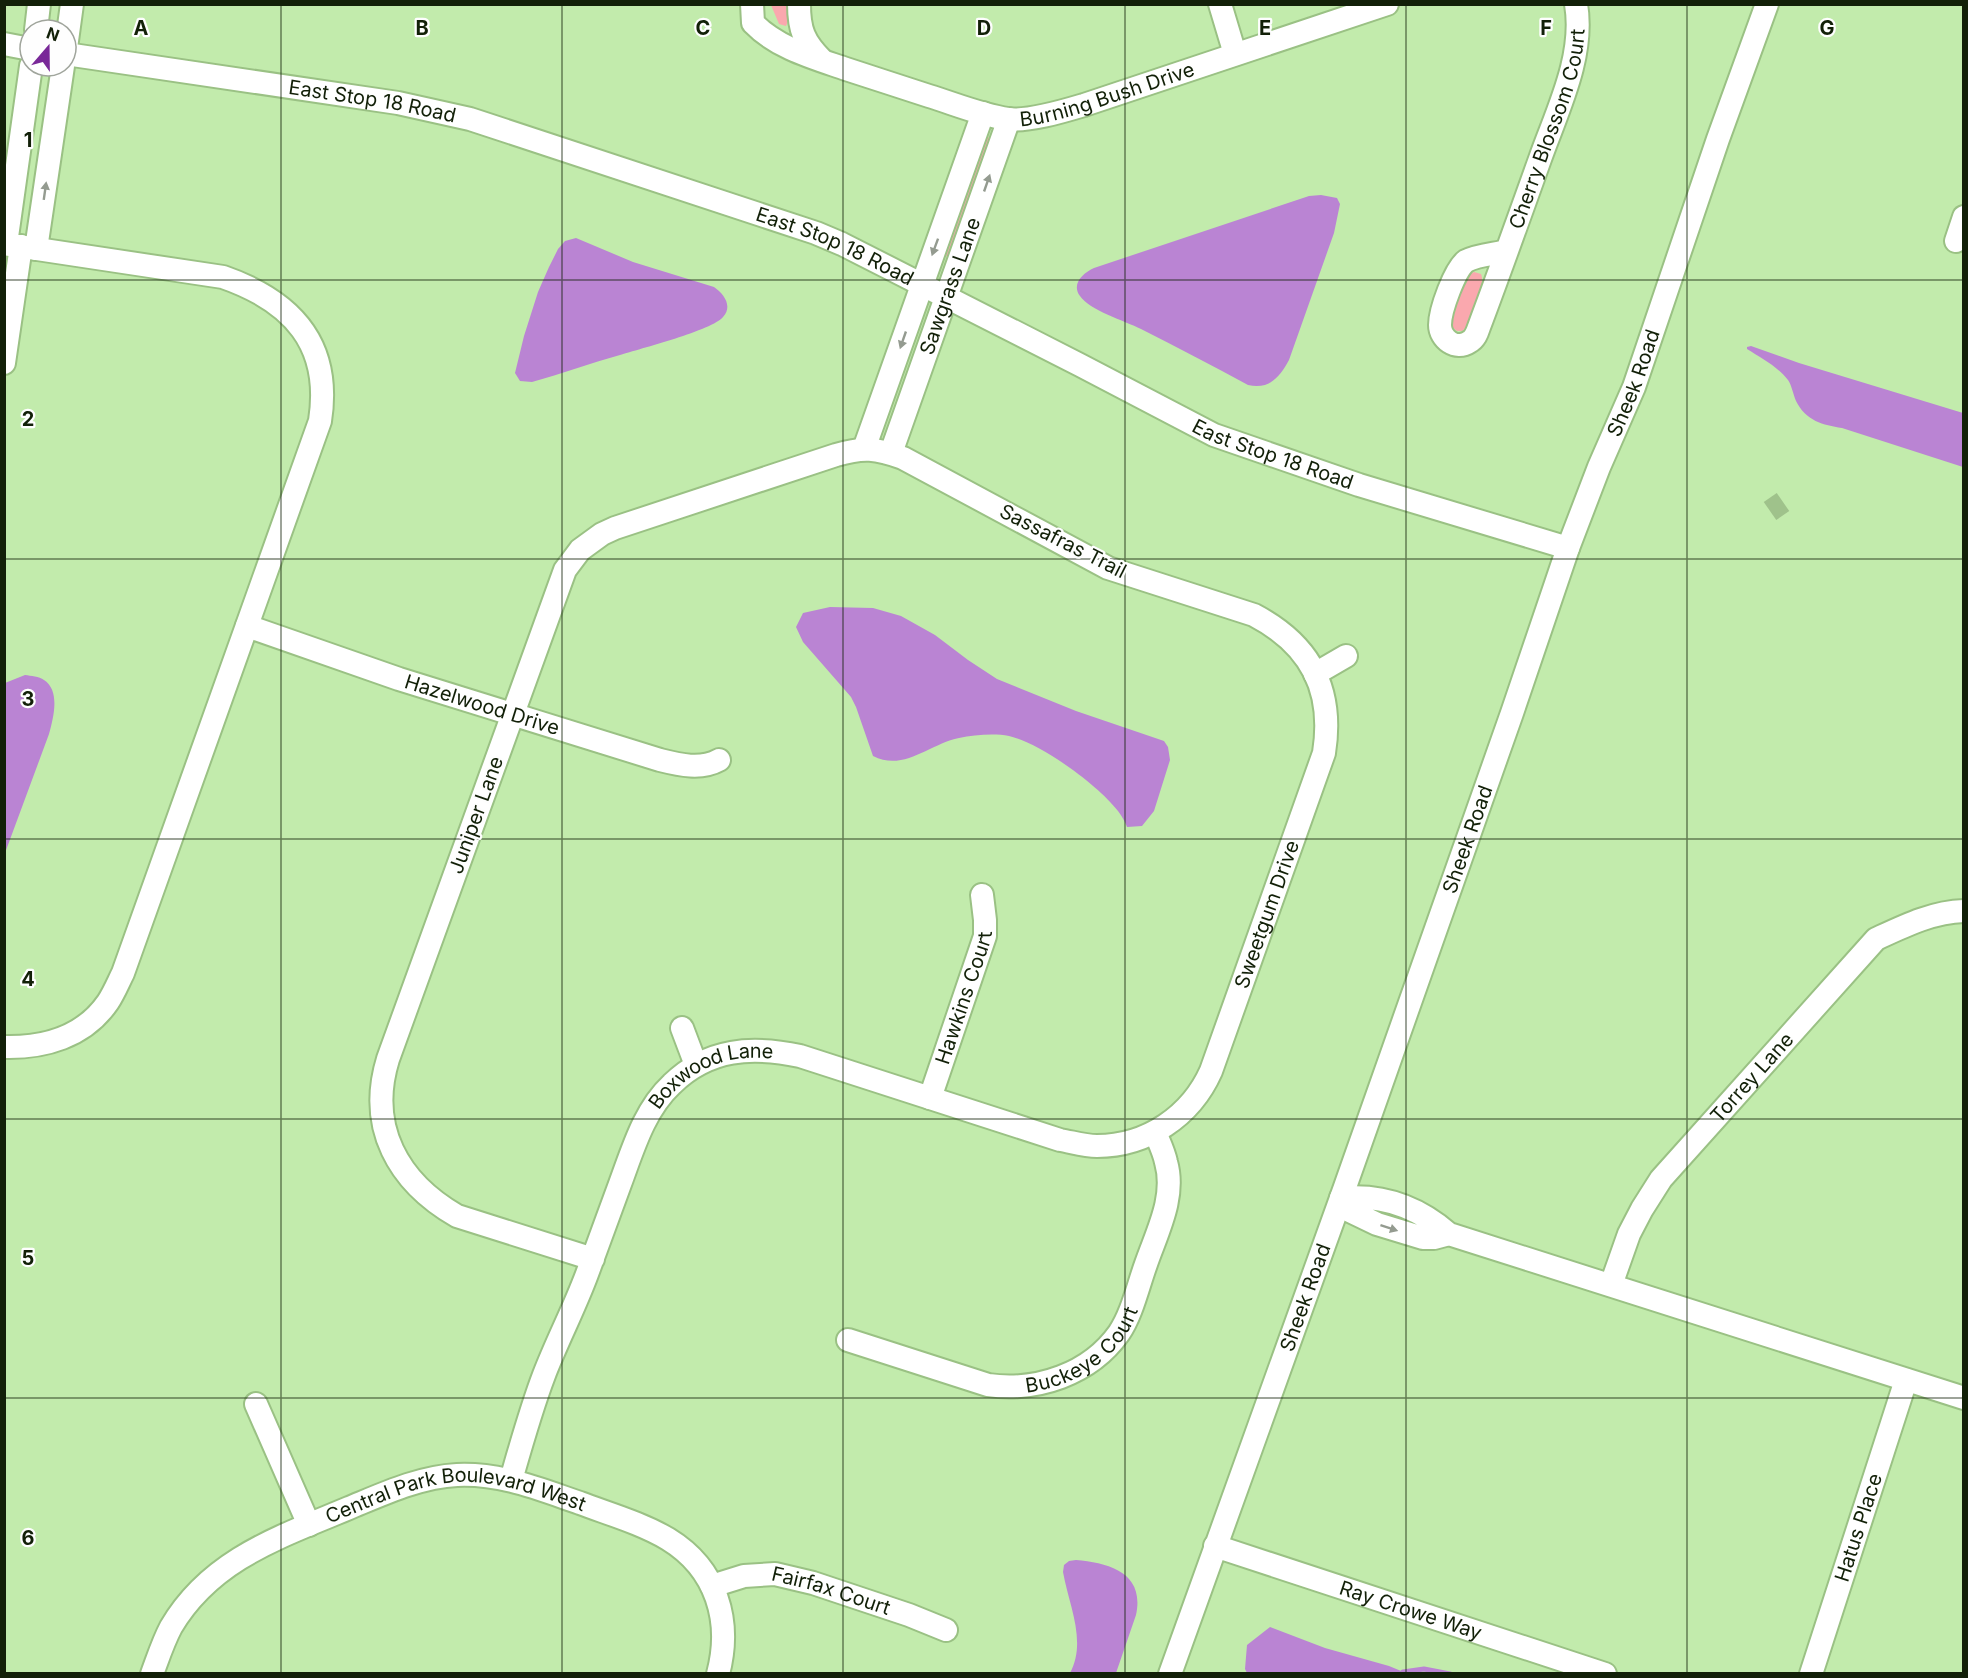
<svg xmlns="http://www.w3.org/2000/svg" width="1968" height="1678" viewBox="0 0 1968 1678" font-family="Inter,sans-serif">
	<rect width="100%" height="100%" fill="#c2ebac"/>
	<!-- green -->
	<path fill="#faa8ae" d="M771 5H788V21L786 26 779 24Z
		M990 137 993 140 949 257 944 255 986 138Z
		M1474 272 1481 274C1486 285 1472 314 1468 326L1462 331H1457L1452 327C1450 315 1464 277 1474 272Z"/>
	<!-- water -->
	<path fill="#ba84d3" d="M1321 195 1337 198 1340 204 1334 233 1289 360C1280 377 1269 390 1248 385 1213 366 1177 347 1141 329 1125 321 1089 310 1080 296 1071 284 1083 273 1094 268L1309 196Z
		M576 238 633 262 714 287C724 294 733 306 723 317 713 330 639 349 620 355 590 363 562 374 532 382L520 381 515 373 524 336 538 292 549 267 558 249 565 241Z
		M1751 346 1799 363 1963 413V467L1842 428C1823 425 1806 421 1796 401 1793 394 1792 386 1788 380 1777 366 1761 358 1747 349V347Z
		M830 607 873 608 901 616 935 635 968 660 997 679 1076 711 1164 741 1168 747 1170 760 1154 811 1142 826 1127 827C1125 822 1122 816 1118 811 1098 785 1042 744 1009 736 994 733 974 735 959 738 929 744 904 772 873 756L856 707 851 697 803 642 796 627 803 613Z
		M25 675C31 676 39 676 44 680 61 691 53 719 49 734L5 853V683Z
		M1076 1560C1110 1563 1145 1573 1136 1615L1116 1673H1070C1087 1641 1069 1606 1063 1572L1064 1565 1069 1561Z
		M1270 1627 1325 1648 1389 1666 1406 1673H1247L1245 1669 1247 1645Z"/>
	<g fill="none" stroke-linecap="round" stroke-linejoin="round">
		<!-- stream -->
		<path stroke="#ba84d3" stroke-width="5" d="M1403 1672 1424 1669 1450 1674"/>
		<!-- minor-tunnel -->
		<path stroke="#9fc28b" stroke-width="22" stroke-dasharray="22 11" stroke-linecap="butt" d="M1770 511 1783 502"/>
		<!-- minor casing -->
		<g stroke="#9ac184" stroke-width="26">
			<g id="minor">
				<path id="s1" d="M752 4 753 23C777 48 814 58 846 69 874 78 901 87 929 96 955 104 981 115 1008 119 1028 122 1064 111 1084 105L1387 4"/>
				<path d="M799 4C799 30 804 42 822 60"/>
				<path d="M1220 4 1235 54"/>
				<path d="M36 30 39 4"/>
				<path d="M4 44 30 49"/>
				<path d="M66 48 72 4"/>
				<path id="s2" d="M66 54 398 103 470 119 816 233 842 244 1080 365 1214 435 1359 485 1568 548"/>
				<path d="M1956 241 1964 217"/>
				<path d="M4 244 223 277C292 301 332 344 320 421L123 973C118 983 114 993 108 1002 84 1037 44 1048 4 1047"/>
				<path d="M6 244 31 66"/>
				<path d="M36 249 63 66"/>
				<path id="s3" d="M1507 251C1495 254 1477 255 1466 261 1455 269 1440 310 1440 325 1440 339 1456 351 1469 342 1475 339 1477 333 1479 327 1500 271 1520 215 1540 159 1557 111 1585 56 1576 4"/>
				<path d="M4 363 21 246"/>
				<path d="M864 449 983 113"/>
				<path id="s4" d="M891 453 1009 119"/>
				<path id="s5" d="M247 626 399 679 660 760C680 765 701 770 719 760"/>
				<path d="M1315 674 1346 656"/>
				<path d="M682 1028 696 1065"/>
				<path id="s6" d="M930 1098 985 936V920L982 895"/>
				<path d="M1449 1234 1434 1238H1423L1377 1224 1350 1211 1341 1198C1382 1194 1418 1207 1449 1234L1964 1398"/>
				<path id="s7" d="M1611 1285 1629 1234 1642 1209 1661 1179 1876 939C1904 926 1932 912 1964 911"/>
				<path id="s8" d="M848 1340 988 1385C1037 1392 1090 1374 1119 1333 1132 1314 1138 1286 1146 1264 1157 1232 1176 1197 1166 1162 1164 1152 1159 1142 1155 1132"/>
				<path d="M256 1404 309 1525"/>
				<path id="s9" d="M511 1480C521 1445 531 1409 544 1375 557 1341 574 1309 587 1274 598 1244 609 1214 620 1184 633 1149 644 1110 672 1084 709 1048 752 1046 800 1056L1060 1140C1072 1142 1084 1146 1097 1146 1147 1146 1191 1116 1211 1071L1324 753C1334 690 1311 645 1254 615L1108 568 903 458C876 448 863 447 836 455L615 528 602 534 580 550 565 570 388 1059C367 1127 398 1182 457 1216L593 1259"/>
				<path id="s10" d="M1215 1546 1605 1674"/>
				<path id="s11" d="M712 1586 744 1576 775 1574 813 1583 909 1615 946 1630"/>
				<path id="s12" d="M152 1674C158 1658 163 1642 171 1627 211 1559 280 1537 349 1508 383 1494 419 1477 457 1475 501 1473 539 1489 580 1503 609 1514 641 1523 668 1539 717 1569 732 1621 718 1674"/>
				<path id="s13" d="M1170 1674 1345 1187 1512 713 1568 548 1599 467 1634 387 1718 139 1767 4"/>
				<path id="s14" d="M1811 1674 1906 1380"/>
			</g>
		</g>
		<!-- minor -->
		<use href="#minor" stroke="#fff" stroke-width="22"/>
	</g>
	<!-- one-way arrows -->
	<defs><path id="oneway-solid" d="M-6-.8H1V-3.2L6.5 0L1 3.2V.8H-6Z" transform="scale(1.5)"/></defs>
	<g fill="#949b90">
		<use href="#oneway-solid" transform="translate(987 183) rotate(-71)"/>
		<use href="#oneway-solid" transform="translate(45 191) rotate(-82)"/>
		<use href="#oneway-solid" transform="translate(935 247) rotate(110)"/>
		<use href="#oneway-solid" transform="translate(903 340) rotate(109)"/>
		<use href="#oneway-solid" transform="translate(1389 1228) rotate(18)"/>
	</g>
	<!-- grid -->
	<path fill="none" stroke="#122008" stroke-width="1.5" stroke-opacity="0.55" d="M281 4V1674M562 4V1674M843 4V1674M1125 4V1674M1406 4V1674M1687 4V1674M4 280H1964M4 559H1964M4 839H1964M4 1119H1964M4 1398H1964"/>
	<g text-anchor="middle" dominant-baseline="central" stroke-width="4.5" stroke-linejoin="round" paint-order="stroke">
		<!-- street labels -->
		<g font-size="20" fill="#122008" stroke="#fefefe">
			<text stroke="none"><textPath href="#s1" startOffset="396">Burning Bush Drive</textPath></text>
			<text stroke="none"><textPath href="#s2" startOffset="310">East Stop 18 Road</textPath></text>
			<text stroke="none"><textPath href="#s3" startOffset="382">Cherry Blossom Court</textPath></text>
			<text stroke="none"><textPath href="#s2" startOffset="796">East Stop 18 Road</textPath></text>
			<text stroke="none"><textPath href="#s4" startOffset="177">Sawgrass Lane</textPath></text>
			<text stroke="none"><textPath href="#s13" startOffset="1372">Sheek Road</textPath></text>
			<text stroke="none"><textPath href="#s2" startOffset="1282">East Stop 18 Road</textPath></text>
			<text transform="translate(1063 541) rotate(27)">Sassafras Trail</text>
			<text stroke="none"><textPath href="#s5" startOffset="248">Hazelwood Drive</textPath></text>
			<text transform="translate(476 815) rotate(-70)">Juniper Lane</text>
			<text stroke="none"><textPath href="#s13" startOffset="886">Sheek Road</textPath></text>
			<text stroke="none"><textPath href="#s9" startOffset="1188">Sweetgum Drive</textPath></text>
			<text stroke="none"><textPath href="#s6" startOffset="106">Hawkins Court</textPath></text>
			<text stroke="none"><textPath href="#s7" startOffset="254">Torrey Lane</textPath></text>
			<text stroke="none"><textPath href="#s9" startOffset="470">Boxwood Lane</textPath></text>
			<text stroke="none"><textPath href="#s13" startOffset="400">Sheek Road</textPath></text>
			<text stroke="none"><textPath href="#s8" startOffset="254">Buckeye Court</textPath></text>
			<text stroke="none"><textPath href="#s12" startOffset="380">Central Park Boulevard West</textPath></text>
			<text stroke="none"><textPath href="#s14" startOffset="154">Hatus Place</textPath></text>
			<text stroke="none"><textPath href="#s11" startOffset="123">Fairfax Court</textPath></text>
			<text stroke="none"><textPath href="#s10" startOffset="206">Ray Crowe Way</textPath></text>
		</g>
	</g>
	<g font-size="20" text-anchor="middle" font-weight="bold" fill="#122008" stroke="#fefefe" stroke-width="4.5" stroke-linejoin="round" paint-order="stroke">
		<text x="141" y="35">A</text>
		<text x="422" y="35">B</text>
		<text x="703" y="35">C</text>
		<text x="984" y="35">D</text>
		<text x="1265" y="35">E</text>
		<text x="1546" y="35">F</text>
		<text x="1827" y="35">G</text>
		<text x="28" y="147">1</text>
		<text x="28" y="426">2</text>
		<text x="28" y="706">3</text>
		<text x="28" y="986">4</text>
		<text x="28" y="1265">5</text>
		<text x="28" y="1545">6</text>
	</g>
	<!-- border -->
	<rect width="1968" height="1678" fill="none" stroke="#122008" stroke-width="12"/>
	<!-- north arrow -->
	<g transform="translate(48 48) rotate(20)"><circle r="28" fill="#fefefe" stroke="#a0a59c" stroke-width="1.5"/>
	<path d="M0-4.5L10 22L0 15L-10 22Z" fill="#792898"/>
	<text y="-9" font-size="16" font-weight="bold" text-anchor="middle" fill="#122008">N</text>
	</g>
</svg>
